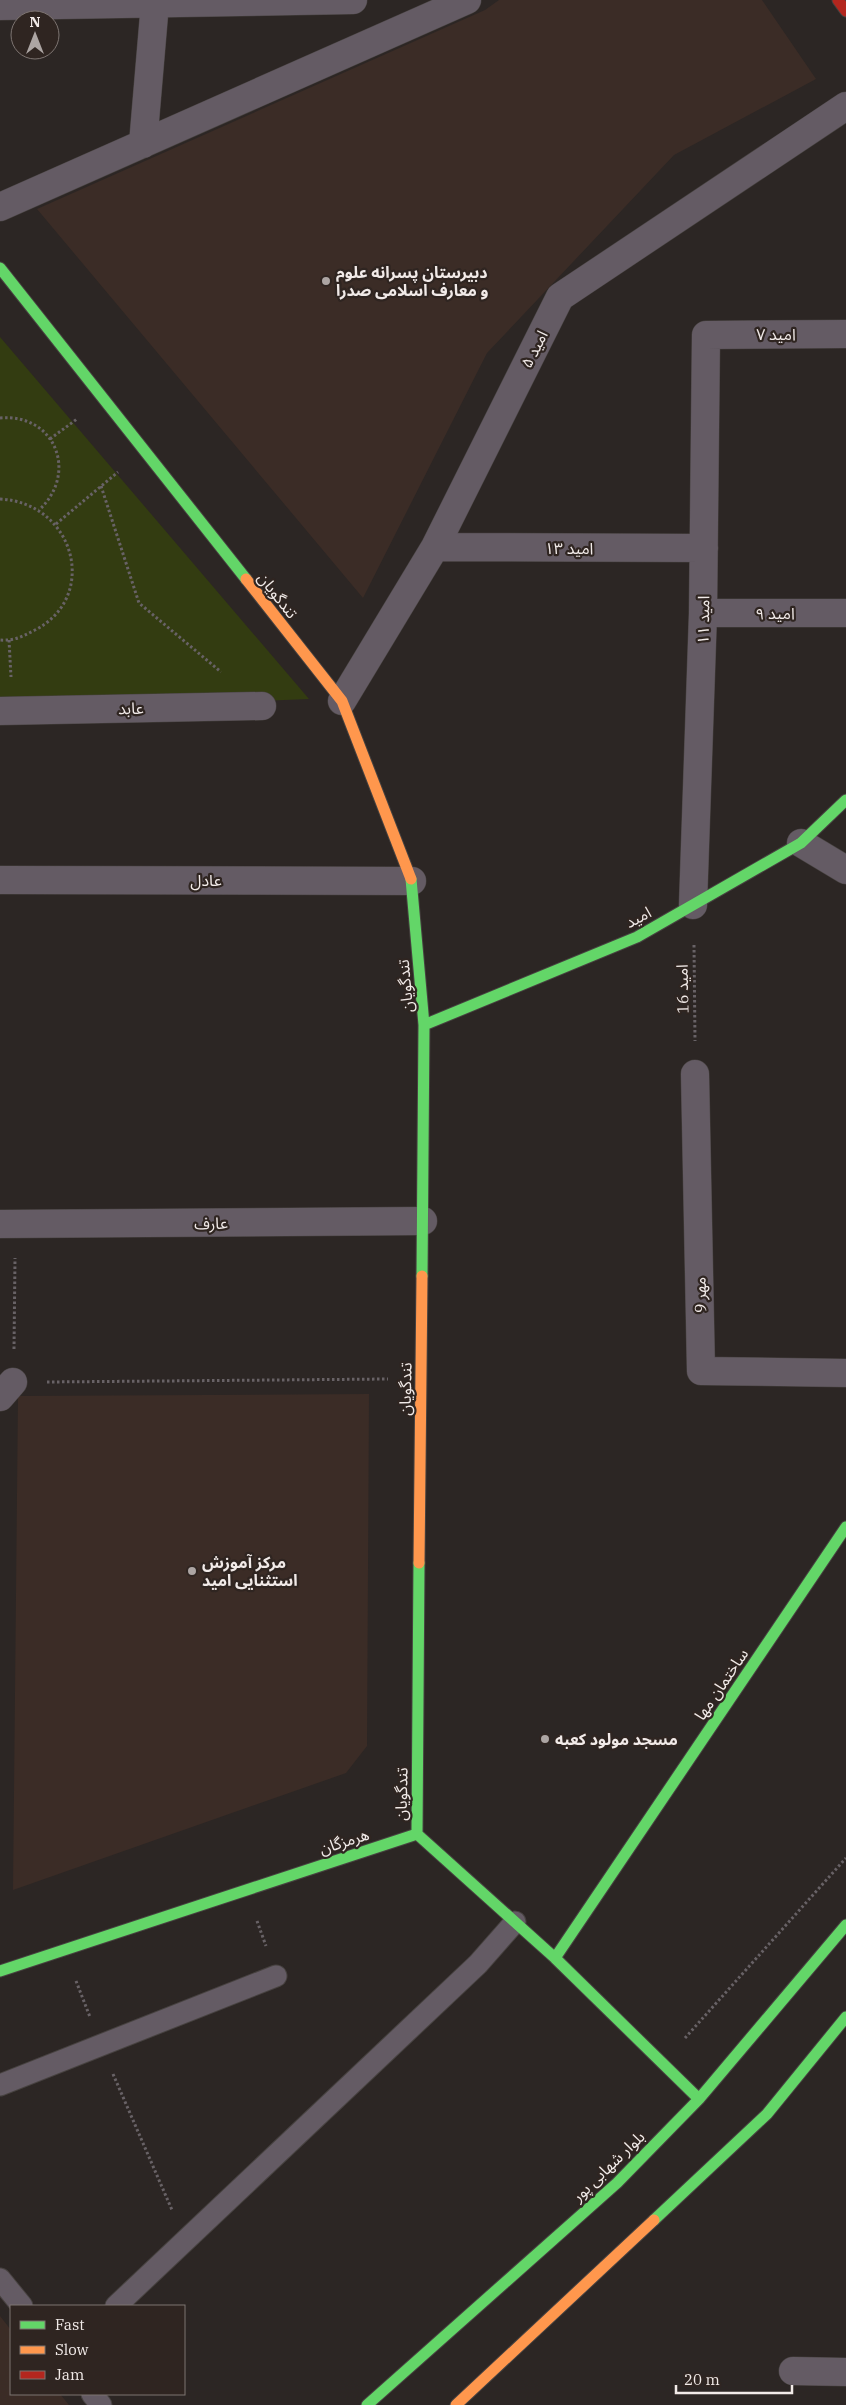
<svg xmlns="http://www.w3.org/2000/svg" width="846" height="2405" viewBox="0 0 846 2405" font-family="'IBM Plex Serif','Noto Sans Arabic',serif">
	<rect width="100%" height="100%" fill="#2c2624"/>
	<!-- built -->
	<path fill="#3b2c26" d="M499 0H762L816 79 674 155 487 353 363 598 37 209 485 10Z
		M369 1394 367 1746 346 1773 13 1890 18 1396Z
		M0 2316 11 2330V2394H60L69 2405H0Z"/>
	<!-- green -->
	<path fill="#333c11" d="M0 337 309 699 0 711Z"/>
	<g fill="none" stroke-linecap="round" stroke-linejoin="round">
		<!-- lane casing -->
		<g stroke="#474240" stroke-width="23">
			<path id="lane" d="M0 2085 276 1976
				M0 2279 22 2306
				M116 2306 478 1964 515 1922
				M92 2394 101 2405"/>
		</g>
		<!-- street casing -->
		<g stroke="#474240" stroke-width="29">
			<path id="street" d="M0 6 353 0
				M143 144 155 3
				M0 207 467 0
				M435 547 704 548
				M703 613H846
				M342 701 435 547 560 297 846 106
				M0 711 262 706
				M801 843 846 870
				M0 880 412 881
				M693 905 703 613 706 335 846 334
				M695 1074 701 1371 846 1373
				M0 1224 423 1221
				M0 1397 13 1382
				M793 2371 846 2372"/>
		</g>
		<!-- fast casing -->
		<g stroke="#474240" stroke-width="13">
			<path id="fast" d="M0 268 246 579
				M411 879 424 1025 422 1276
				M424 1025 637 937 801 843 846 800
				M417 1834 419 1563
				M417 1834 555 1958 699 2099
				M555 1958 846 1527
				M0 1971 417 1834
				M654 2220 767 2114 846 2017
				M367 2405 617 2183 699 2099 846 1925"/>
		</g>
		<!-- slow casing -->
		<g stroke="#474240" stroke-width="13">
			<path id="slow" d="M246 579 342 701 411 879
				M419 1563 422 1276
				M456 2405 654 2220"/>
		</g>
		<!-- jam casing -->
		<g stroke="#474240" stroke-width="13">
			<path id="jam" d="M838 0 846 11"/>
		</g>
		<!-- path -->
		<path stroke="#686266" stroke-width="3" stroke-dasharray="2.5 2.5" stroke-linecap="butt" d="M0 418C55 413 79 473 39 510
			M50 439 77 419
			M101 486 139 603 221 672
			M0 499C76 503 100 599 33 631 22 637 13 641 0 640
			M56 524 118 472
			M9 640 11 677
			M694 945 695 1041
			M14 1349 15 1258
			M47 1382 388 1379
			M257 1921 266 1946
			M76 1981 90 2017
			M685 2038 846 1858
			M113 2074 172 2210"/>
		<!-- lane -->
		<use href="#lane" stroke="#645b64" stroke-width="21"/>
		<!-- street -->
		<use href="#street" stroke="#645b64" stroke-width="28"/>
		<!-- fast -->
		<use href="#fast" stroke="#63d668" stroke-width="11"/>
		<!-- slow -->
		<use href="#slow" stroke="#ff974d" stroke-width="11"/>
		<!-- jam -->
		<use href="#jam" stroke="#b3261e" stroke-width="11"/>
	</g>
	<!-- markers -->
	<g fill="#aca5a3" stroke="#2f2521" stroke-width="2">
		<circle cx="326" cy="281" r="5"/>
		<circle cx="192" cy="1571" r="5"/>
		<circle cx="545" cy="1739" r="5"/>
	</g>
	<g text-anchor="middle" dominant-baseline="central" stroke-width="4.5" stroke-linejoin="round" paint-order="stroke">
		<!-- poi labels -->
		<g font-size="16" font-weight="bold" fill="#f1eae8" stroke="#2f2521" text-anchor="start">
			<text x="336" y="272">دبیرستان پسرانه علوم<tspan x="336" dy="18">و معارف اسلامی صدرا</tspan></text>
			<text x="202" y="1562">مرکز آموزش<tspan x="202" dy="18">استثنایی امید</tspan></text>
			<text x="555" y="1739">مسجد مولود کعبه</text>
		</g>
		<!-- street labels -->
		<g font-size="16" fill="#f1eae8" stroke="#2f2521">
			<text x="776" y="334">امید ۷</text>
			<text transform="translate(534 349) rotate(-63)">امید ۵</text>
			<text x="569" y="548">امید ۱۳</text>
			<text transform="translate(278 595) rotate(52)">تندگویان</text>
			<text x="775" y="613">امید ۹</text>
			<text transform="translate(703 620) rotate(-89)">امید ۱۱</text>
			<text transform="translate(131 708) rotate(-1)">عابد</text>
			<text x="206" y="880">عادل</text>
			<text transform="translate(638 917) rotate(-28)">امید</text>
			<text transform="translate(405 986) rotate(-95)">تندگویان</text>
			<text transform="translate(682 989) rotate(-91)">امید 16</text>
			<text transform="translate(211 1223) rotate(-1)">عارف</text>
			<text transform="translate(700 1295) rotate(-91)">مهر 9</text>
			<text transform="translate(405 1389) rotate(-89)">تندگویان</text>
			<text transform="translate(721 1684) rotate(-56)">ساختمان مها</text>
			<text transform="translate(401 1794) rotate(-89)">تندگویان</text>
			<text transform="translate(344 1841) rotate(-18)">هرمزگان</text>
			<text transform="translate(608 2166) rotate(-44)">بلوار شهابی پور</text>
		</g>
	</g>
	<!-- legend -->
	<rect x="10" y="2305" width="175" height="90" fill="#2f2521" stroke="#7d7471"/>
	<rect x="20" y="2321" width="25" height="8" fill="#63d668" stroke="#7d7471"/>
	<text x="55" y="2330" font-size="15" fill="#f1eae8">Fast</text>
	<rect x="20" y="2346" width="25" height="8" fill="#ff974d" stroke="#7d7471"/>
	<text x="55" y="2355" font-size="15" fill="#f1eae8">Slow</text>
	<rect x="20" y="2371" width="25" height="8" fill="#b3261e" stroke="#7d7471"/>
	<text x="55" y="2380" font-size="15" fill="#f1eae8">Jam</text>
	<!-- north arrow -->
	<g transform="translate(35 35)"><circle r="24" fill="#2f2521" stroke="#7d7471"/>
	<path d="M0-4L9 19L0 12L-9 19Z" fill="#aca5a3"/>
	<text y="-8" font-size="14" font-weight="bold" text-anchor="middle" fill="#f1eae8">N</text>
	</g>
	<!-- scale -->
	<path d="M676 2385v8h116v-8" fill="none" stroke="#f1eae8" stroke-width="2.5"/>
	<text x="684" y="2385" font-size="15" fill="#f1eae8" stroke="#2f2521" stroke-width="4" paint-order="stroke">20 m</text>
</svg>
